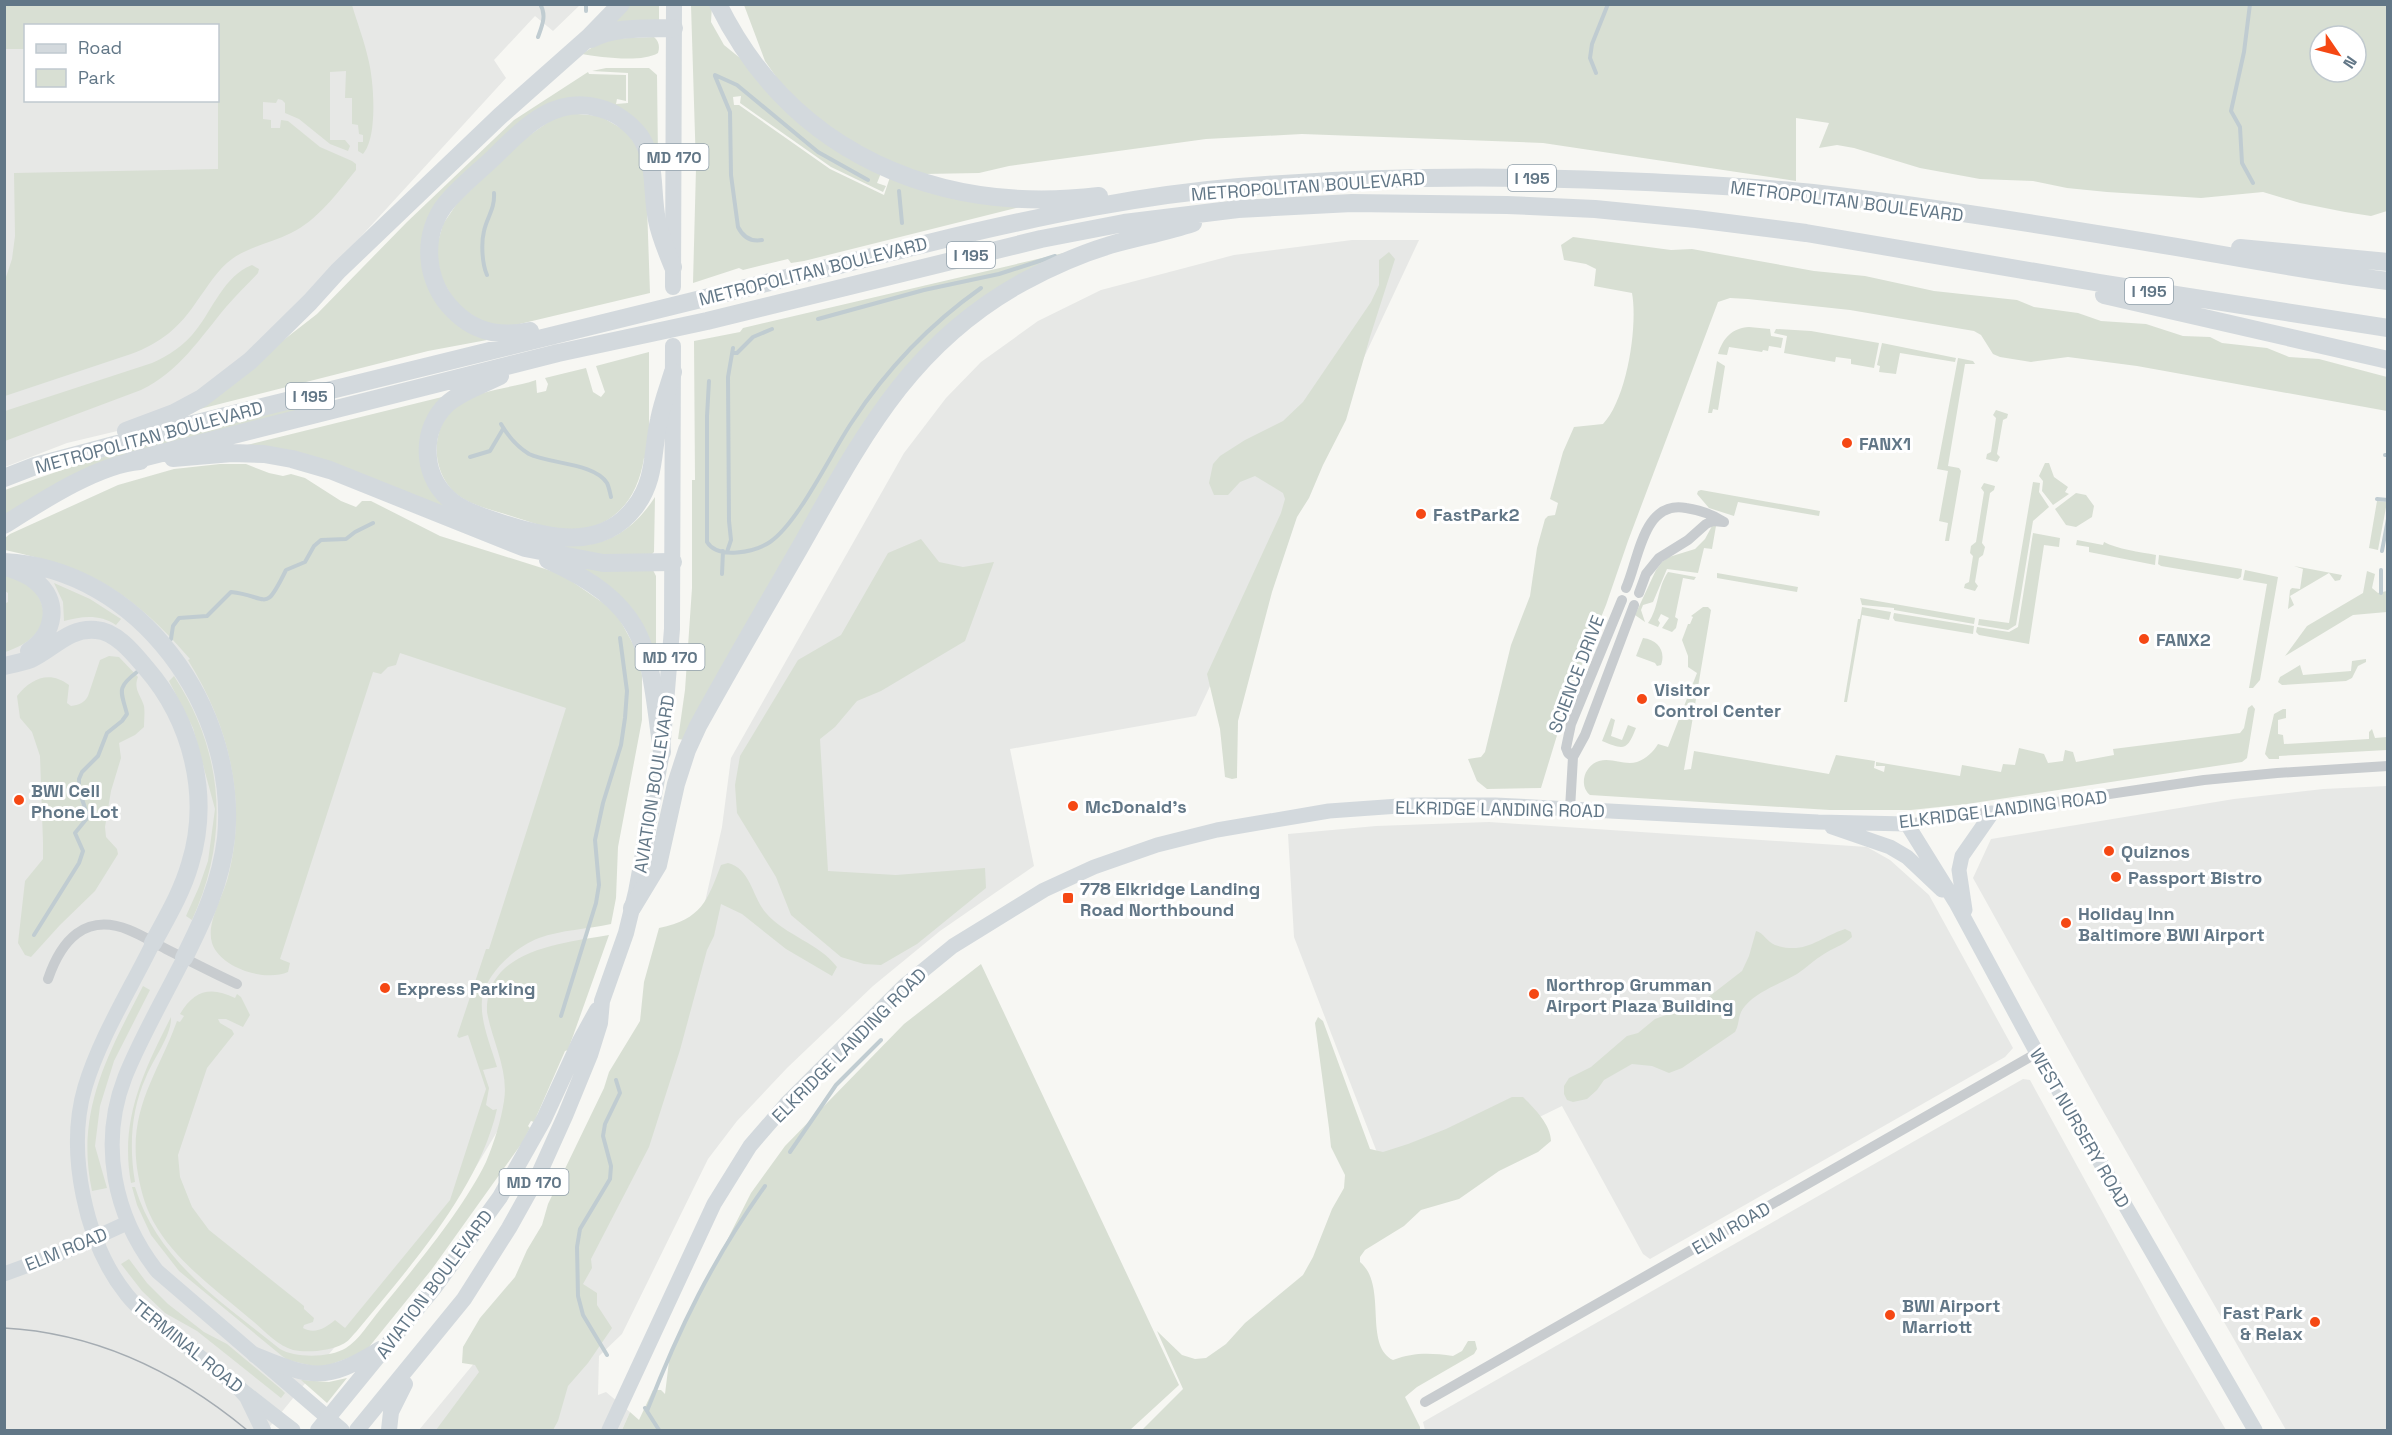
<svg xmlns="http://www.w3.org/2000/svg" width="2392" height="1435" viewBox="0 0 2392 1435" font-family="'Space Grotesk',sans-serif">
	<rect width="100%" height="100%" fill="#f7f7f3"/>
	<!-- built -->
	<path fill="#e7e8e6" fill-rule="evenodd" d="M5 5H580L553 31 535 16 494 60 506 78 313 289 248 366 193 413 67 443 5 467ZM26 26H218V100H26Z
		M1352 240H1419L1196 716 1010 749 1034 866 940 931 873 986 787 1068 737 1121 708 1159 622 1334 599 1356 598 1395 606 1392 630 1412 622 1430H419L490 1344 702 915 722 827 731 758 904 453 946 398 981 362 1038 321 1101 290 1234 255Z
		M117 517 583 608 589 922 568 982 512 1107 474 1170 347 1332 267 1430H5L4 581Z
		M2387 786V1430H2286L2099 1104 1973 878 1991 839 2234 799 2323 789Z
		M1489 822 1867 847 1890 860 1929 895 2013 1048 2005 1057 1650 1259 1643 1254 1562 1106 1397 1186 1383 1168 1294 937 1288 834 1376 826Z
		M2023 1079 2030 1080 2164 1324 2226 1430H1425L1423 1422Z"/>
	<!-- green -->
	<path fill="#d8dfd3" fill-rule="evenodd" d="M4 5H352C357 22 364 40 368 58 374 80 378 138 363 154L358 151V142H363V135L359 134 358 125 352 124V98H345L346 71 330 72V140H345L350 146 348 151 330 144 299 119 285 113V103L282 100 278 99 276 103 263 102V119L271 120V128H280L281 120 288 121 320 147 352 161 356 164V170C338 192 317 221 291 233 271 243 250 246 232 259 217 270 208 286 197 301 180 327 161 343 131 354L5 396 4 283 12 259 15 236 14 173 218 169V26H26L25 49H5Z
		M628 5H659V22L612 24Z
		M691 5H712L711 22 724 45 881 173 877 183 886 186 883 192 831 167 740 103 741 96 733 97 734 105H739L830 169 884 195 890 177 1020 207 804 261 791 263 788 259 743 270 739 268 693 283 696 168Z
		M744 5H2387V211L2371 216 2345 212 2300 203 2263 192 2201 198 2107 192 2067 188 2033 181 1980 179 1920 168 1854 148 1837 145 1819 148 1829 123 1796 118V181L1543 143 1302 134 1206 139 1009 166 979 173 924 174 874 159 795 104 765 61ZM2320 36H2356V72H2320Z
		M654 37C659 41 660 47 658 53 642 63 599 57 582 54L605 39Z
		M606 68H649L657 75 658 158 654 149 582 98 447 194 423 266 487 340 428 351 192 411 317 314 407 222 514 120 588 72 589 74 626 75V101L617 99 616 104 628 103V73L592 71Z
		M567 113 600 116 626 131 642 154 646 177 650 293 507 327 487 325 457 305 441 278 436 249 443 224 458 202 535 128Z
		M1573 237 1671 250 1692 249 1814 271 1865 276 1934 291 2017 300 2034 307 2078 313 2101 321 2146 324 2183 336 2210 337 2222 343 2267 348 2289 357 2319 359 2387 377V411L2137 366 2068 357 2031 362 2000 357 1993 354 1981 335 1974 331 1850 310 1748 299 1730 298 1718 302 1628 541 1606 605 1569 696 1541 788 1487 789 1477 781 1468 759 1481 757 1485 752 1511 645 1530 596 1537 548 1545 519 1548 516 1555 515 1558 503 1550 499 1563 452 1574 427 1603 424C1627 399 1638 326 1632 293L1594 286 1596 269 1586 264 1564 260 1561 245Z
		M1072 251 934 339 684 740 678 739 685 690 692 588V480H695L694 341 740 332 743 328Z
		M1389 252 1395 259 1370 337 1346 420 1323 465 1309 498 1297 517 1272 592 1238 721 1237 774V778L1232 779 1225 777 1220 729 1207 674 1281 513 1285 499 1283 493 1255 476 1240 482 1228 495H1214L1209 483 1213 464 1220 456 1245 440 1283 421 1303 402 1371 302 1379 285V260Z
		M252 265 259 269 258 273C247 285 236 295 226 307 200 338 179 372 141 390L5 441V411L152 363C168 356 185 345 196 330 213 309 224 276 252 265Z
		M1749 327 1770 329 1771 336 1783 338 1781 348 1769 346 1768 351 1763 350 1762 352 1729 347 1727 355 1718 354C1723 338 1732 328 1749 327Z
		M1776 329 1811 331 1879 343 1874 368 1851 364V359L1836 357 1835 362 1784 353 1787 336 1774 333Z
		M1882 343 1956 358 1955 362 1900 353 1896 374 1879 372 1880 366 1877 365Z
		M649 352V458H644C638 496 618 524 579 530 557 533 532 522 511 516 493 510 467 505 453 491 430 467 431 426 457 405 479 389 510 389 536 380L537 393 546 391 548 384 545 378 586 368 593 392 601 397 605 392 596 366Z
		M1958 358 1973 361 1975 364H1965L1948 466 1959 468 1961 471 1949 541H1945L1948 523 1939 521 1948 471 1937 469Z
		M1717 361 1725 366 1718 410 1713 409 1712 413H1708Z
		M442 397 431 488 573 546C610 545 635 528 655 497L654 552 650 556 597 557 235 448Z
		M327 401V403L129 453 5 515V490C109 451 218 424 327 401Z
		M1996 410 2008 414 2007 418 2003 420 1997 454 2000 457 1997 462 1986 459 1987 454 1991 452 1996 418 1993 415Z
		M2045 463H2049L2054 477 2068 487 2065 492 2069 494 2053 505 2042 491 2043 481 2039 476Z
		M220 464H246L269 473 283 476 291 474 305 478 341 501 356 507 362 501H371L440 536 561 574 615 611 638 653 642 675V720L618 847 616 898 611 924C588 929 561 930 539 938 515 947 485 974 482 1000 480 1022 491 1046 497 1067L483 1070 489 1088 486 1105 493 1110 497 1109C479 1190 408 1269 356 1332 352 1336 348 1342 343 1344 330 1351 307 1353 293 1350 277 1346 262 1328 249 1318 214 1288 176 1262 153 1221 144 1204 140 1187 137 1168 129 1107 158 1074 177 1021L180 1022 184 1016 180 1014C194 990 211 986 235 998L237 994 241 997 250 1015 243 1027 226 1019H218L220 1023 232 1030 234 1034 207 1068 178 1155 180 1177 192 1207 209 1230 304 1306V1309L314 1318 313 1322 304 1325 303 1328C315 1335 327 1327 335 1320L345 1328 450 1200 486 1089 468 1035 459 1038 457 1036 486 949H489L566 708 400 653 396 665 388 667 381 674 373 672 280 959 290 963 288 972C265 982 220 968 212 943 206 923 223 897 228 877 248 801 229 726 188 660L190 659C158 621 118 585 71 568 49 560 27 555 5 550V538L10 534 118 485 174 469Z
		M2033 482 2040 483 2039 492 2049 507 2033 521 2016 625 2008 630 1978 625 1979 619 2009 623Z
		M1984 483 1995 486 1994 490 1990 493 1982 543 1985 547 1983 555 1979 558 1975 582 1978 586 1975 591 1964 588 1965 584 1969 582 1973 556 1970 553 1971 546 1976 542 1984 492 1981 488Z
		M1701 490 1820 511 1819 516 1738 502 1734 516 1709 508 1697 494 1698 491Z
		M2076 493 2086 495 2094 506 2092 517 2076 527 2066 525 2055 509Z
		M2377 501 2387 502 2378 550 2369 548Z
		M1712 526H1716L1712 549 1704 548 1698 573 1667 569 1653 602 1643 605 1641 610 1645 622 1635 615 1656 570 1662 562 1669 557 1695 549 1705 539Z
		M2033 533 2060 538 2059 547 2044 545 2029 644 1979 635 1976 632 1977 627 2009 632 2018 627Z
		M921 539 939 562 963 567 994 562 965 641 881 691 857 701 835 727 820 739 828 871 896 875 985 868 986 888 917 944 881 965 864 964 841 957 791 915 776 877 737 813 735 785 740 756 798 660 841 635 888 553Z
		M2077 540 2103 545 2104 542C2117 549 2140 552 2156 555L2155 565 2089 552V547L2076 545Z
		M2159 555 2242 569 2241 577 2238 579 2161 566 2158 564Z
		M2294 566 2342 575 2340 580 2335 581 2329 573 2290 596 2294 605 2288 609 2290 590 2292 588 2300 589 2303 569Z
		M580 568 653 570 656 576V644H650Z
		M2245 570 2278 577 2260 680 2253 688H2249L2267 584 2243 580Z
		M2367 571 2375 574 2372 588 2378 593 2387 591V612L2353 615 2285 656 2307 626 2363 593Z
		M1668 572 1696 577 1694 580 1683 578 1675 617 1678 619 1676 628 1672 632 1662 628 1669 618 1661 614 1658 620 1660 623 1658 627 1648 623C1659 608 1657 588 1668 572Z
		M1717 573 1798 587 1797 592 1717 578Z
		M5 575C12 578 25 581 31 586 35 589 39 597 41 602 51 629 27 645 5 652L4 604 8 602V593L5 591Z
		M54 583 90 599 121 619 116 625C100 614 82 616 64 621L63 602Z
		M1860 598 1975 618 1974 624 1894 610V608L1862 605Z
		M1703 607H1708L1711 610 1684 770 1691 769 1694 751 1829 774 1836 755 1875 761 1874 768 1884 772 1885 766H1876V762L1960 776 1962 765 2001 772 2003 764 2015 765 2019 748 2044 754 2048 763 2063 761 2065 750 2073 752 2076 762 2114 755 2113 749 2240 733 2244 728 2248 708 2252 705 2255 709 2247 758 2242 762 1967 804 1911 810H1830L1590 795C1578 785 1585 765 1599 761 1612 757 1624 766 1637 762 1647 758 1653 752 1658 744L1668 747 1697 673 1688 667V656L1682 640 1688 624H1690L1693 617 1691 616Z
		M1862 607 1891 612 1889 620 1862 615 1847 702H1844L1858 619H1860Z
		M1894 613 1974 626 1973 634 1895 621 1893 618Z
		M1643 638C1658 640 1666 651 1661 665L1657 666 1655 663 1636 656Z
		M109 656 119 657 138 677C133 689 141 695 144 706 145 712 144 721 144 727L135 735 119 743 121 758 111 791 105 827 106 837 117 849 118 854 95 891 60 925 31 957 25 955 18 943 25 881 43 859V842L40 756 32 732 20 718 17 696C31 678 50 670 69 685L67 703 71 706C79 705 84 703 88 696L100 660Z
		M2366 659V662L2358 666 2352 678 2346 681 2282 685 2278 682 2280 677 2300 665 2303 675 2351 671 2352 661Z
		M174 676C224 752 230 837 192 920L186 916 199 887 208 861 215 809 193 728 169 681Z
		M2283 709H2286V718L2278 720V734L2283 735 2284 744 2369 739V732L2372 729 2375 738 2387 737V750L2279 756V759H2269L2265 754 2274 714Z
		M1611 718 1615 720 1611 736 1622 740 1628 725 1636 728C1627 751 1624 750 1602 741Z
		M728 863C751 869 752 897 766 913 786 936 819 943 837 967L832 976 786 949 742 914 721 904 714 936 707 950 680 1050 649 1147 591 1259 592 1268 583 1284 597 1293V1305L612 1328 588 1363 568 1386 558 1421 553 1430H436L479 1372 475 1365 462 1363 463 1347 480 1318 515 1277 527 1250 542 1225 548 1204 604 1088 609 1072 640 1021 644 982 659 928C702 919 707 901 721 865Z
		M1845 929 1851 932 1852 937C1843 946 1834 947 1824 954 1814 960 1806 968 1797 974 1780 984 1758 991 1745 1006 1737 1015 1740 1024 1735 1032L1682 1068 1669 1073 1652 1066 1632 1064 1604 1080 1597 1090 1587 1099 1573 1102 1567 1100 1564 1094V1086L1569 1078 1591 1067 1627 1036 1638 1033 1655 1019 1702 1002 1742 971 1749 956 1756 931C1764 933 1767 942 1775 945 1806 955 1818 938 1845 929Z
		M609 935 568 1050 565 1051 534 1122 531 1121 528 1126 530 1128 522 1143 432 1269 369 1347 362 1353 321 1368 288 1360 282 1356 179 1271 151 1235 137 1205 132 1187H135C158 1262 222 1302 280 1349 295 1358 330 1358 346 1348 359 1340 369 1323 379 1311 414 1268 462 1211 486 1162 494 1143 501 1121 504 1101 509 1070 492 1041 487 1012 485 949 564 943 609 935Z
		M981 964 1179 1385 1130 1430H622L630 1412 639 1420 653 1390H661L665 1394 670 1353 751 1193 785 1146 904 1024Z
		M143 986 150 990 114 1061 100 1106 95 1146 107 1188 92 1191C75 1112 108 1054 143 986Z
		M171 1017C172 1035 153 1059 146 1077 131 1110 129 1147 135 1182L131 1183C120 1122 141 1076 171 1017Z
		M1318 1017 1323 1021 1370 1149 1383 1152 1408 1144 1446 1129 1512 1097H1523C1534 1108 1551 1125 1551 1141L1538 1152 1499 1171 1459 1199 1421 1210 1404 1226 1365 1250 1360 1257V1262C1388 1285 1363 1345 1393 1360 1414 1352 1431 1353 1453 1356L1462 1351 1468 1341H1475L1477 1349 1474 1354 1417 1387 1405 1397 1420 1427V1430H1142L1183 1389 1157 1331 1182 1355 1195 1359 1206 1358 1226 1344 1245 1323 1303 1275 1313 1257 1332 1209 1344 1188 1345 1175 1331 1147 1329 1128 1315 1023Z
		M129 1259 147 1283 168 1304 204 1332 227 1344 281 1389 285 1393 281 1398 197 1331 165 1313 142 1291 121 1264Z
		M347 1378 327 1403 301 1380 329 1382Z"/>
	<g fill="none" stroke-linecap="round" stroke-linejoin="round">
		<!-- stream -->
		<path stroke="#c0ccd1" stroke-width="4" d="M586 4V11
			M2250 4 2244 52 2231 111 2240 127 2242 163 2253 183
			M538 37C542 26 547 15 540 4
			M1596 73 1590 58 1592 44 1608 4
			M715 75 737 85 818 152 868 180
			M715 76 730 112 731 175 738 227C743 237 751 242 762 240
			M899 191 902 223
			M487 275C482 264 481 243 484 231 487 217 495 209 494 193
			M818 319 924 290 999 274 1055 256
			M732 353H737L753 337 772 329
			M709 381 707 416V542C718 560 755 552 770 542 799 522 831 453 852 422 886 370 930 324 981 288
			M501 424C508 436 516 446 529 454 550 464 595 463 607 483 609 487 610 493 611 497
			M2385 455H2388
			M470 457 490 451 503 429
			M2377 499 2388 500
			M2382 551 2388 519
			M727 552 731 540 729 521 728 377 733 348
			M722 574 723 551
			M2381 593V570
			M171 639 173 626 179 618 207 616 231 592C269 596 264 615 286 570L305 562 314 546 321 540 346 539 355 532 373 523
			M34 935 79 863 83 851 75 833 88 817 79 790V779L82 772 98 756 107 733 122 721 127 714C121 691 116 688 137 672
			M561 1016 596 903 599 885 595 840 603 803 621 745 625 718 627 691 620 638
			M790 1152 836 1085 881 1040
			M607 1355 583 1315 578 1296 577 1247 580 1229 610 1179 611 1166 603 1136 605 1124 620 1093 616 1080
			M645 1408 659 1430
			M647 1411C679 1328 713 1259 765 1186"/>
		<!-- street -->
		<path stroke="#c8cccf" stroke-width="10" d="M1626 588C1639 559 1643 500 1686 508 1700 510 1712 514 1724 522
			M1639 593 1646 574 1659 558 1688 540 1706 524 1713 521 1724 522
			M1573 757 1568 753 1566 748 1571 724 1622 600
			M1570 809 1573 757 1585 735 1634 605
			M1907 824 2204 780 2277 773 2388 766
			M48 979C61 941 85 912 129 930 142 935 154 943 166 949 190 961 213 973 237 984
			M1425 1402 2037 1053"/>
		<!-- secondary -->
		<path stroke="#d3d9dd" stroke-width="15" d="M1832 827 1890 847 1907 857 1942 890
			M1965 910 1959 870 1962 856 1992 813
			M153 943C130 990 100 1037 85 1087 66 1151 85 1243 127 1295 144 1316 168 1331 189 1348 224 1376 258 1403 293 1430
			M184 958C164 998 141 1037 125 1077 99 1144 114 1216 157 1271L342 1430
			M4 1274 64 1252 127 1223
			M609 1430 714 1204 750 1146 788 1102 904 986 953 946 1044 890 1094 867 1157 845 1217 830 1329 811 1413 805H1495L1818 822 1907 824 1956 903 2037 1053 2255 1430"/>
		<!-- primary -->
		<path stroke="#d3d9dd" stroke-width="16" d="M673 287 674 4
			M255 1355C312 1378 325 1383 380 1349
			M239 1388 247 1397 263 1430
			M318 1430 434 1288 500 1197 544 1119 580 1041 597 1010
			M357 1430 464 1299 509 1228 538 1176 565 1116 590 1055 600 1023 602 1001 626 933 636 892 662 752 672 629 673 346
			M389 1430 391 1412 405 1384"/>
		<!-- highway -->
		<path stroke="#d3d9dd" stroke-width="18" d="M718 4C792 154 938 215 1099 196
			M591 39C616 26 646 29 674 28
			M2240 248 2388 262
			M2104 295 2388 360
			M530 331C502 337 476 333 455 312 424 283 420 233 448 201 461 186 477 173 491 160 522 130 552 95 599 108 615 112 630 123 640 136 657 162 651 192 657 220 660 236 667 252 673 267
			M500 376C482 385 462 391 447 404 421 429 421 473 448 498 462 511 483 517 501 523 547 538 601 552 635 507 656 480 652 451 659 420 662 404 668 388 673 372
			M126 431 174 413 202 398 250 361 310 302 338 271 500 116 589 37 621 4
			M173 458 232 453 264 454 292 459 330 470 525 548 603 563 673 562
			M130 461 558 353 707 321 1041 239 1124 223 1238 209 1352 203 1507 205 1595 209 1696 219 1806 233 2100 283 2388 328
			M4 478 35 466 189 425 953 237C1047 215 1142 195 1239 187 1374 176 1511 175 1646 182 1701 185 1758 187 1813 193 1916 205 2019 221 2122 238 2211 252 2298 270 2388 281
			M4 525C39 503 98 464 140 461
			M548 560C652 607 648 650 662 752
			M4 562C139 568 239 710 226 838 221 882 203 920 184 958
			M9 568C17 571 27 574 34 580 61 600 55 634 29 651
			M4 666C13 664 23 662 31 659 53 649 69 627 96 630 116 631 134 654 146 668 192 721 211 796 190 864 182 892 167 917 153 943
			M632 908 658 865 676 784 687 750 698 726C731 666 765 608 799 549 861 440 908 345 1023 282 1051 267 1080 254 1110 245 1138 237 1166 232 1193 223"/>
		<!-- tram -->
		<path stroke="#a5acb2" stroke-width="1.5" d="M4 1328C96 1333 177 1372 247 1430"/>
	</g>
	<!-- markers -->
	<g fill="#f54814" stroke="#fff" stroke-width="2">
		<circle cx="1847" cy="443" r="6"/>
		<circle cx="1421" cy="514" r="6"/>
		<circle cx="2144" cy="639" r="6"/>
		<circle cx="1642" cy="699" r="6"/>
		<circle cx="19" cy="800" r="6"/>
		<circle cx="1073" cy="806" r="6"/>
		<circle cx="2109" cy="851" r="6"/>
		<circle cx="2116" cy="877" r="6"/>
		<rect x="1062" y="892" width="12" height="12" rx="3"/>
		<circle cx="2066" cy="923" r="6"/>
		<circle cx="385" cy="988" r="6"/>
		<circle cx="1534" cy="994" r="6"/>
		<circle cx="1890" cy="1315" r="6"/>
		<circle cx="2315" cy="1322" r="6"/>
	</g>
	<g text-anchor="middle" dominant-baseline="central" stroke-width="6" stroke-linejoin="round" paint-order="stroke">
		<!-- shield labels -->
		<g fill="#fff" stroke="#91a0ab" stroke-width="1.5">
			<rect x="639.5" y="144" width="69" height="26" rx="4.5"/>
			<rect x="1508" y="165" width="48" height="26" rx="4.5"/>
			<rect x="947" y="242" width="48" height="26" rx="4.5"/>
			<rect x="2125" y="278" width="48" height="26" rx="4.5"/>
			<rect x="286" y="383" width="48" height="26" rx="4.5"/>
			<rect x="635.5" y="644" width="69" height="26" rx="4.5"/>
			<rect x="499.5" y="1169" width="69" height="26" rx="4.5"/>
		</g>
		<g font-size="16" font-weight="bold" fill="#627787">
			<text x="674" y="157">MD 170</text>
			<text x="1532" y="178">I 195</text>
			<text x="971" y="255">I 195</text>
			<text x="2149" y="291">I 195</text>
			<text x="310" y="396">I 195</text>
			<text x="670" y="657">MD 170</text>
			<text x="534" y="1182">MD 170</text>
		</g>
		<!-- street labels -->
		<g font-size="18" fill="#627787" stroke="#fff">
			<text transform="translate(1308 186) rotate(-4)">METROPOLITAN BOULEVARD</text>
			<text transform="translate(1847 201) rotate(7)">METROPOLITAN BOULEVARD</text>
			<text transform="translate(813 271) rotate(-14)">METROPOLITAN BOULEVARD</text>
			<text transform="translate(149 437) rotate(-15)">METROPOLITAN BOULEVARD</text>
			<text transform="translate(1576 674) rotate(-69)">SCIENCE DRIVE</text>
			<text transform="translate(654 784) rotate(-81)">AVIATION BOULEVARD</text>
			<text transform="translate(1500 809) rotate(1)">ELKRIDGE LANDING ROAD</text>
			<text transform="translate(2003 809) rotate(-7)">ELKRIDGE LANDING ROAD</text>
			<text transform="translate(849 1045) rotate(-45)">ELKRIDGE LANDING ROAD</text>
			<text transform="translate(2080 1128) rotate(60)">WEST NURSERY ROAD</text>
			<text transform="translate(1731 1228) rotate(-30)">ELM ROAD</text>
			<text transform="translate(66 1249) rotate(-22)">ELM ROAD</text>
			<text transform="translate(434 1284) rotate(-53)">AVIATION BOULEVARD</text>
			<text transform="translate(188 1346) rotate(39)">TERMINAL ROAD</text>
		</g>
		<!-- poi labels -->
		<g font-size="18" font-weight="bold" fill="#627787" stroke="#fff" text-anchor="start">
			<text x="1859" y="443">FANX1</text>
			<text x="1433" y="514">FastPark2</text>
			<text x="2156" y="639">FANX2</text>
			<text x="1654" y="689">Visitor<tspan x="1654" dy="21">Control Center</tspan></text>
			<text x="31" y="790">BWI Cell<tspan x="31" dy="21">Phone Lot</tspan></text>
			<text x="1085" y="806">McDonald's</text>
			<text x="2121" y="851">Quiznos</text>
			<text x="2128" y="877">Passport Bistro</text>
			<text x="1080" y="888">778 Elkridge Landing<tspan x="1080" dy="21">Road Northbound</tspan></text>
			<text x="2078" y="913">Holiday Inn<tspan x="2078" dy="21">Baltimore BWI Airport</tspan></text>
			<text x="1546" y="984">Northrop Grumman<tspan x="1546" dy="21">Airport Plaza Building</tspan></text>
			<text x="397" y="988">Express Parking</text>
			<text x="1902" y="1305">BWI Airport<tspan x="1902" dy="21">Marriott</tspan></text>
			<text x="2303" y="1312" text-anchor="end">Fast Park<tspan x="2303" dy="21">&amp; Relax</tspan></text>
		</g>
	</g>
	<!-- border -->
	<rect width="2392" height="1435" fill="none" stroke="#627787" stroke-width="12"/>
	<!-- legend -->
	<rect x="24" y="24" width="195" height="78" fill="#ffffff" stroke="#c0c9cf" stroke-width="1.5"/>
	<rect x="36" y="44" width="30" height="9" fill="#d3d9dd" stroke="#c0c9cf" stroke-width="1.5"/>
	<text x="78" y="54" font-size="18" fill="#627787">Road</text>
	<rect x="36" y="69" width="30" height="18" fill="#d8dfd3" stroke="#c0c9cf" stroke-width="1.5"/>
	<text x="78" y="84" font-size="18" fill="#627787">Park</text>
	<!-- north arrow -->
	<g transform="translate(2338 54) rotate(125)"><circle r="28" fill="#ffffff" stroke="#c0c9cf" stroke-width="1.5"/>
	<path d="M0-4.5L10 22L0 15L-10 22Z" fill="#f54814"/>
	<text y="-9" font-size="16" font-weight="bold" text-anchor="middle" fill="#627787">N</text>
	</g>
</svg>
